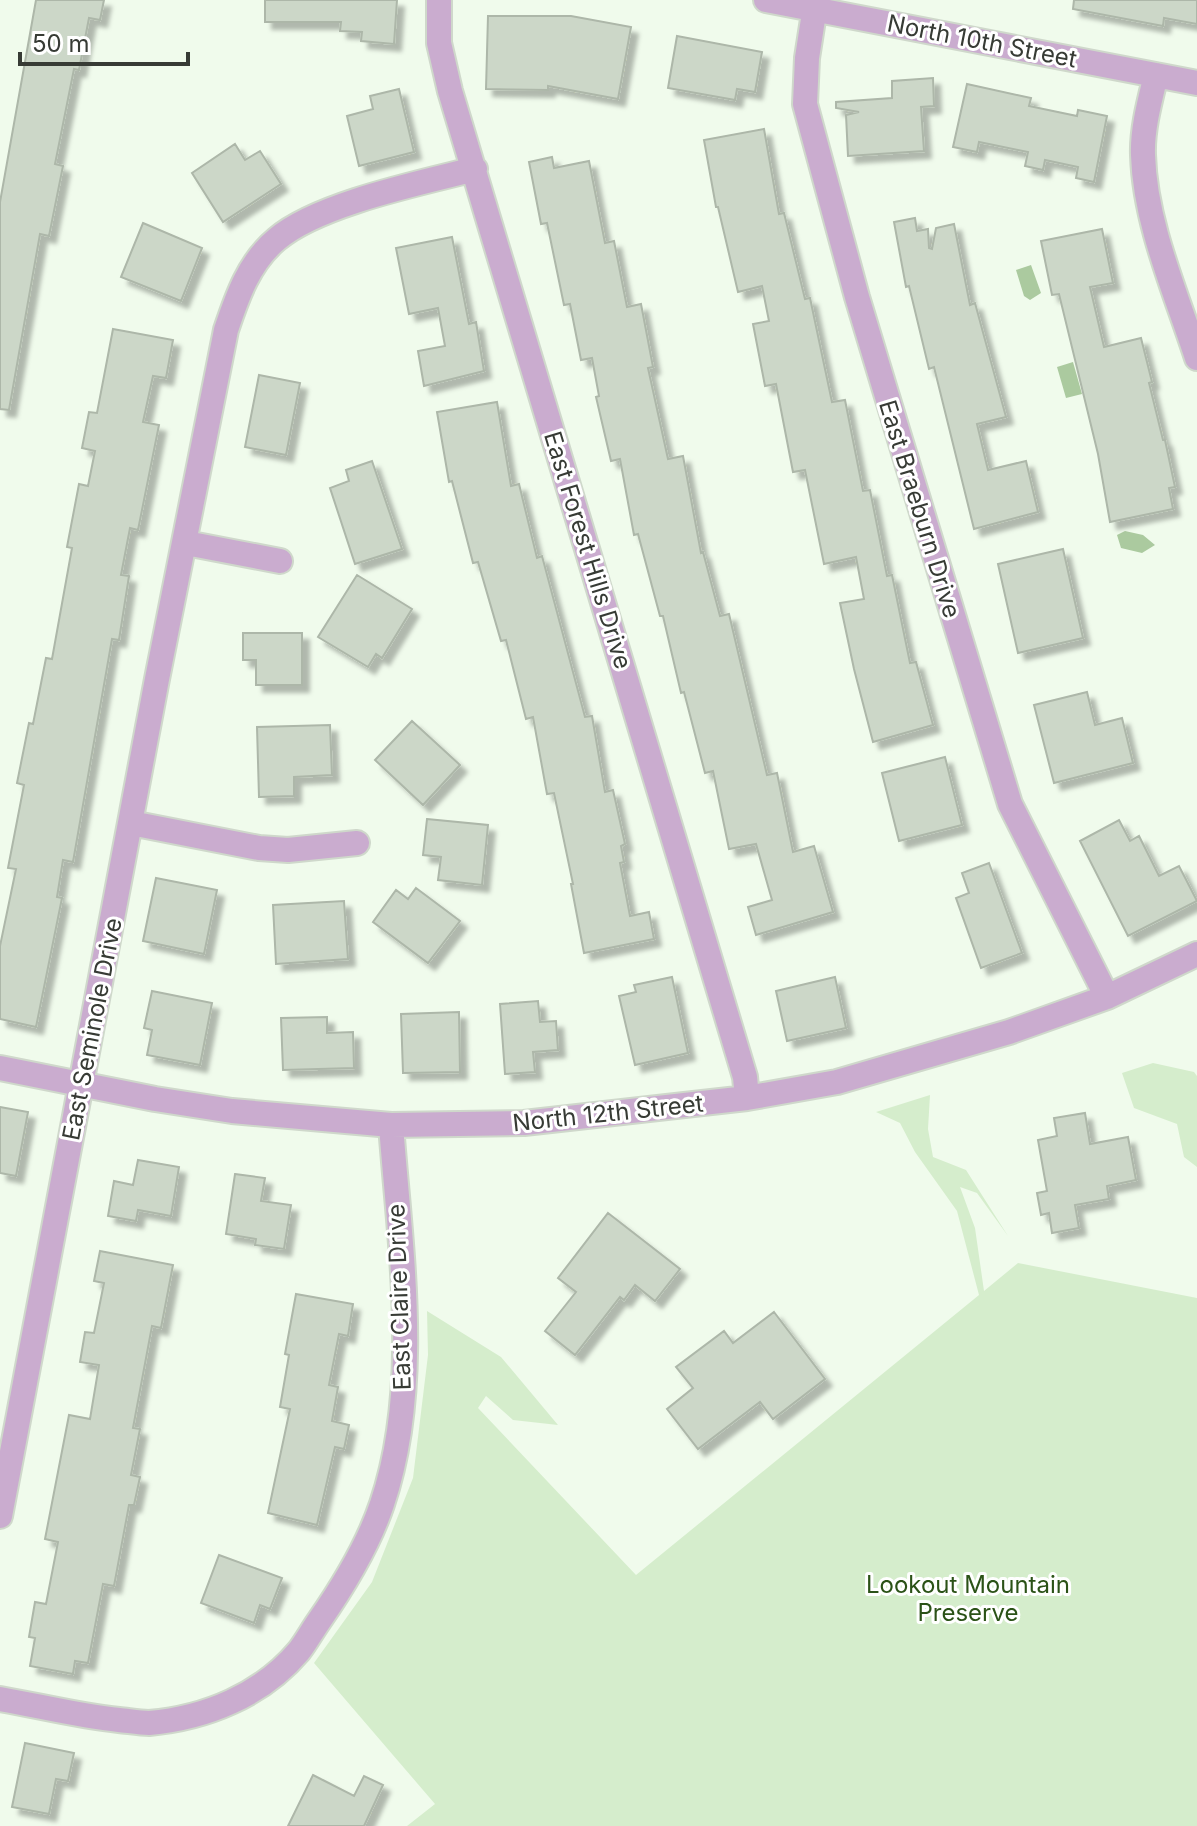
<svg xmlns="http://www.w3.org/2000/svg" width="1197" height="1826" viewBox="0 0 1197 1826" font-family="Inter,sans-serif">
	<defs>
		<filter id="shadow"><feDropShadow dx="7" dy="7" stdDeviation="2" flood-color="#0004"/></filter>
	</defs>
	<rect width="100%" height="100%" fill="#f0fbec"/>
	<!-- green -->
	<path fill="#d5edcc" d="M1153 1063 1194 1072 1197 1076V1167L1184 1157 1177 1124 1134 1108 1122 1073Z
		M930 1095 928 1129 933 1157 966 1170 1008 1236 977 1193 960 1187 975 1228 984 1291 1018 1263 1197 1298V1826H407L435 1804 314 1663 372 1582 413 1478 428 1355 427 1311 501 1357 558 1425 513 1420 486 1396 478 1408 636 1575 979 1295 957 1211 915 1152 900 1123 876 1112Z"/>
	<!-- water -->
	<path fill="#abca9f" d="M1031 265 1041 293 1030 300 1024 296 1016 270Z
		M1073 362 1082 394 1066 398 1057 367Z
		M1125 531 1143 535 1155 545 1142 553 1121 548 1117 535Z"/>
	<!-- building -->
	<path fill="#ccd7c8" stroke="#adb7a9" stroke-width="2" filter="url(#shadow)" d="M36 0H104L100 20 89 18 79 70 74 69 55 164 63 166 49 236 40 234 9 410 0 409V202Z
		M265 0H397L394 44 361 41 362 32 340 31 341 22H265Z
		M1074 0H1197V24L1164 18 1163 26 1073 9Z
		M488 16H571L631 27 618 99 548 86V90L486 89Z
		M677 36 762 52 755 92 737 89 735 100 668 88Z
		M933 78 934 106 921 107 924 151 848 156 846 115 859 112 836 108V102L892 98V81Z
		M967 84 1031 98 1029 106 1077 116 1078 110 1107 116 1094 182 1076 178 1078 167 1045 160 1043 170 1025 166 1028 152 979 142 977 152 953 147Z
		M399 89 414 152 359 166 347 116 373 109 370 96Z
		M764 129 779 214 784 213 805 299 810 298 832 402 845 400 863 491 870 490 887 576 892 575 910 663 916 662 933 725 873 742 854 669 840 603 864 599 856 557 824 564 805 470 793 472 776 384 765 386 753 324 769 321 762 286 738 292 718 207H716L704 140Z
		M235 144 245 160 260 151 281 184 223 222 192 173Z
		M552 157 554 168 589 161 605 243 614 241 627 307 641 304 653 367 648 368 668 459 683 456 701 553 703 552 720 616 729 614 767 775 777 773 793 852 814 846 833 912 756 935 748 907 772 900 756 844 729 849 713 771 705 773 684 692 681 693 663 616H660L638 534 634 535 620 459 611 461 596 397 599 396 592 358 581 360 570 304 564 305 547 223 541 224 529 162Z
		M915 218 917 231 928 229 929 248 932 249 936 228 954 224 970 305 975 303 1006 417 977 424 988 470 1026 461 1038 512 974 529 934 367 929 369 909 286 906 287 894 222Z
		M143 223 202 248 181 301 121 277Z
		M1102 229 1113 283 1090 287 1104 347 1141 338 1152 382 1149 383 1163 440H1165L1175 487 1169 488 1173 509 1110 522 1098 454 1059 294 1052 295 1041 241Z
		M452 237 469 324 476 322 484 371 424 386 418 351 445 346 438 308 409 314 396 248Z
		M113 329 173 340 166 378 153 376 143 422 159 425 138 530 130 528 121 575 129 576 119 640 112 639 73 862 63 860 57 897 62 898 36 1027 0 1019V946L16 869 8 868 24 785 17 783 29 723 33 724 46 658 52 659 72 548 67 547 79 484 88 486 95 451 82 448 89 412 97 413Z
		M259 375 300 383 286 455 245 447Z
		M497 402 511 486 519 484 537 558 542 556 585 717 592 716 605 792 613 790 625 844 621 846 624 862 620 863 630 916 649 912 654 939 584 953 571 884H573L554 793 547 794 533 717 526 719 506 640 501 641 478 562 473 563 452 481 449 482 437 412Z
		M372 461 402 549 355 564 330 488 349 481 346 470Z
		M1063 549 1083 638 1018 653 998 564Z
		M357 575 412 609 382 658 376 654 368 667 318 637Z
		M243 633H302V685H256V660H243Z
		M1087 692 1095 725 1122 718 1133 763 1054 783 1034 705Z
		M412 721 460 765 423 805 375 760Z
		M330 725 332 775 294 777V796L259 797 257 727Z
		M945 757 962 825 899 841 882 773Z
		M427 819 488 825 482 885 438 880 441 857 423 855Z
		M1119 820 1130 841 1139 836 1159 876 1179 866 1197 901 1128 936 1080 841Z
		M989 863 1022 953 981 968 956 898 969 893 962 873Z
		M156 878 217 890 204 954 143 941Z
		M416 888 460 921 428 963 373 922 396 890 408 899Z
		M344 901 348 959 276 964 273 905Z
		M672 977 688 1053 635 1065 619 996 636 992 634 985Z
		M835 977 846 1028 787 1041 776 991Z
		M152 991 212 1003 200 1065 147 1055 152 1030 144 1028Z
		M538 1001 540 1022 556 1021 558 1050 533 1052 535 1072 505 1074 500 1004Z
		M459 1012 460 1072 403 1073 401 1014Z
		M327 1017V1033L353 1032 354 1068 283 1070 281 1018Z
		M0 1107 28 1112 16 1176 0 1173Z
		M1085 1113 1090 1144 1128 1137 1136 1180 1107 1186 1109 1199 1075 1205 1079 1228 1052 1233 1049 1213 1041 1215 1037 1193 1047 1191 1038 1140 1057 1136 1054 1118Z
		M138 1160 179 1167 171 1216 138 1210 136 1221 108 1216 114 1181 133 1185Z
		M235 1174 265 1178 261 1201 291 1205 284 1249 255 1245 256 1239 226 1234Z
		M608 1213 680 1269 655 1301 635 1285 624 1300 620 1297 575 1355 545 1331 576 1292 558 1278Z
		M100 1251 173 1265 161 1328 152 1326 133 1428 140 1429 131 1475 140 1477 134 1505H129L114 1586 103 1584 88 1663 75 1661 73 1674 30 1666 35 1638 29 1637 35 1602 46 1604 58 1542 45 1539 69 1415 90 1419 99 1365 80 1362 85 1332 94 1333 104 1283 94 1281Z
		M296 1294 353 1304 348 1336 339 1334 329 1385 338 1387 332 1421 349 1425 344 1449 335 1447 317 1525 268 1513 290 1409 280 1407 289 1355 285 1354Z
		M774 1312 825 1379 773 1419 760 1402 698 1449 667 1409 693 1388 676 1367 724 1331 733 1343Z
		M219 1555 282 1578 270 1609 260 1605 254 1623 201 1603Z
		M25 1743 74 1753 68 1781 56 1779 49 1814 12 1807Z
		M313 1775 354 1796 364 1776 383 1785 364 1826H288Z"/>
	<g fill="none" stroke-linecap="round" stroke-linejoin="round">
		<!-- minor casing -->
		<g stroke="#cfd8cb" stroke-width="28">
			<path id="minor" d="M439 0V43L450 91 745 1077 747 1098
				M766 0 1197 83
				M816 0 807 58 805 104 857 297 1010 804 1107 997
				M1156 75C1150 100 1142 129 1143 155 1145 224 1176 293 1197 358
				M186 543 280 561
				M131 823 259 848 288 850 357 843
				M0 1068 155 1099 232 1111 391 1125 524 1123 747 1098 837 1082 1009 1032 1107 997 1197 954
				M0 1516 157 679 226 330C237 297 249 262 277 239 318 204 420 183 475 169
				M0 1699C40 1706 79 1716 119 1720 129 1721 140 1723 149 1723 206 1718 262 1695 299 1651 306 1642 312 1631 319 1621 344 1585 368 1546 382 1504 422 1385 400 1247 391 1125"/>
		</g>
		<!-- minor -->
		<use href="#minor" stroke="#caaccf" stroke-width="24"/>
	</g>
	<g text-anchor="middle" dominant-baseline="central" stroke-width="6" stroke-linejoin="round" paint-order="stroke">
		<!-- street labels -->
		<g font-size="24" fill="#373b35" stroke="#fff">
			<text transform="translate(982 41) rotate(11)">North 10th Street</text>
			<text transform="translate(920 509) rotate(73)">East Braeburn Drive</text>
			<text transform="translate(588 550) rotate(73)">East Forest Hills Drive</text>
			<text transform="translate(92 1029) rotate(-79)">East Seminole Drive</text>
			<text transform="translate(608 1113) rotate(-6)">North 12th Street</text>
			<text transform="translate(399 1297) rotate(-92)">East Claire Drive</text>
		</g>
		<!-- park labels -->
		<g font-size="24" fill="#2b5217" stroke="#fff">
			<text x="968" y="1584">Lookout Mountain<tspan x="968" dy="28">Preserve</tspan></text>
		</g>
	</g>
	<!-- scale -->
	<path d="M20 52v12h168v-12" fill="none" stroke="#373b35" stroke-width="4"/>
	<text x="32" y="52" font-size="24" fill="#373b35" stroke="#ffffff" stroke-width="6" paint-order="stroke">50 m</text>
</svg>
